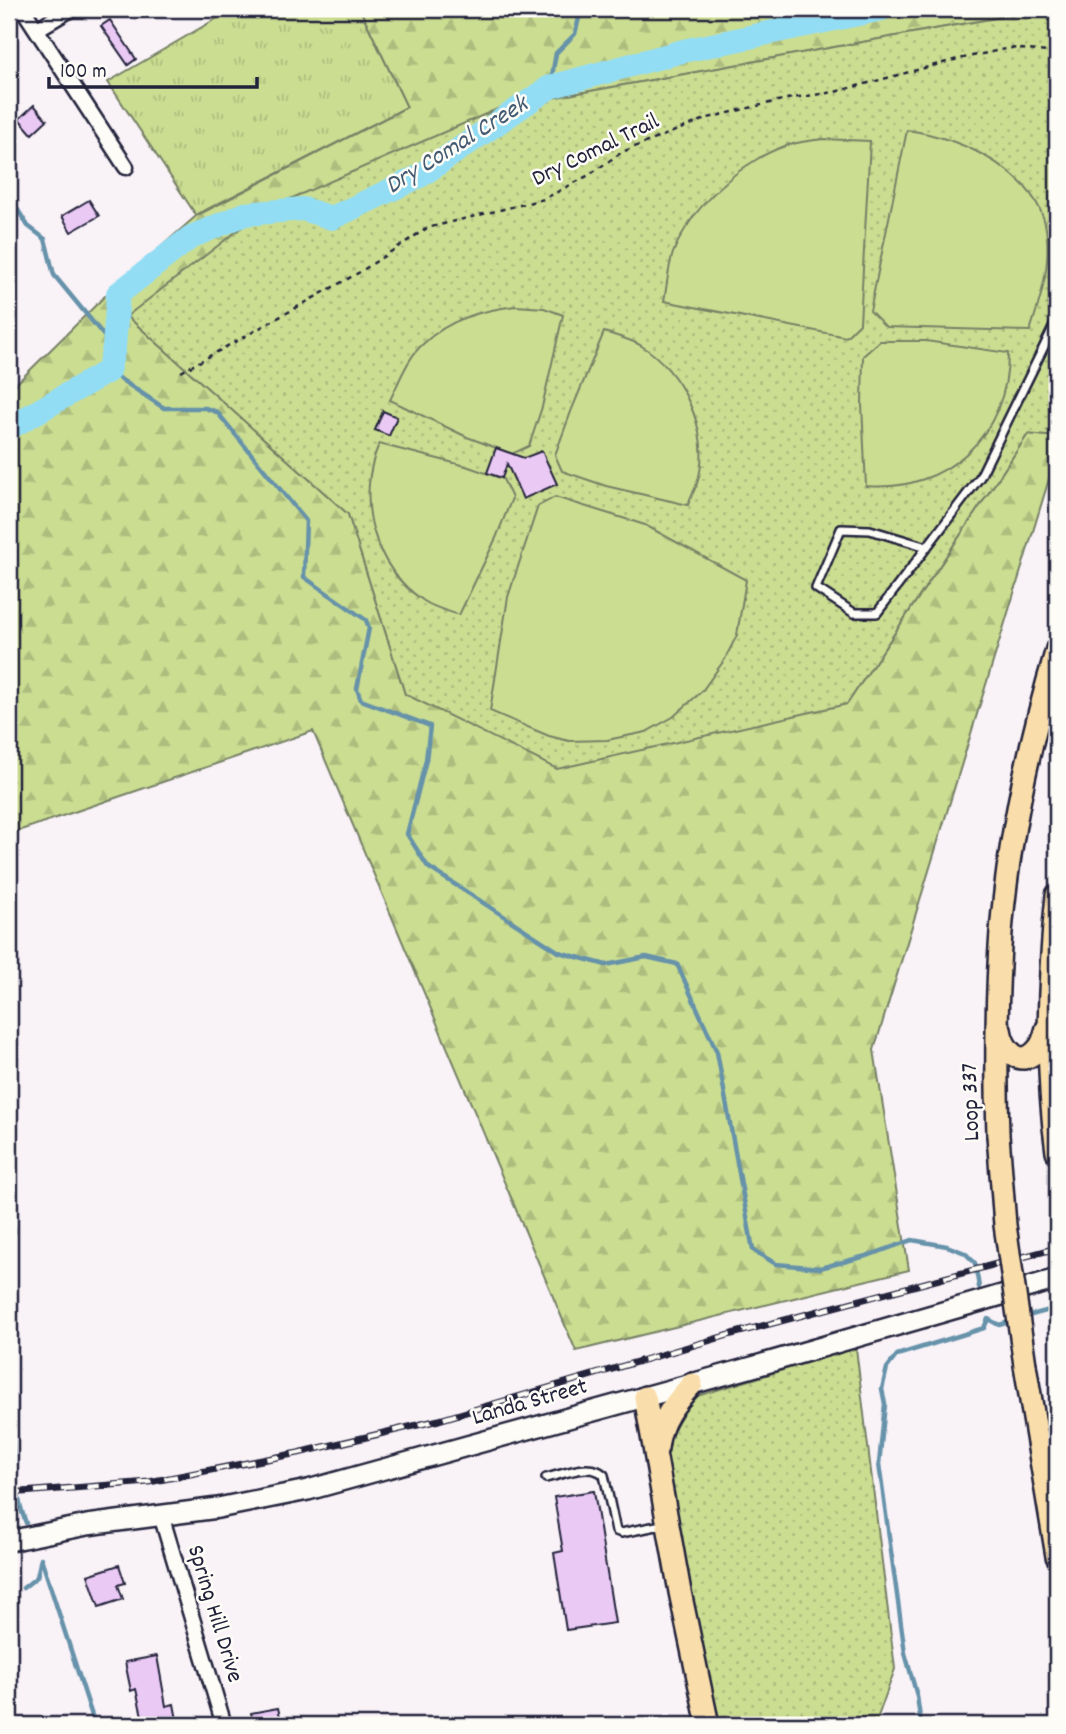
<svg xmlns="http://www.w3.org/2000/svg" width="1066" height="1734" viewBox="0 0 1066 1734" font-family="Dekko,sans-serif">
	<defs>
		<pattern id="grass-tufts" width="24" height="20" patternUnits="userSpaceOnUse" patternTransform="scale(1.75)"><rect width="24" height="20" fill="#cbdd91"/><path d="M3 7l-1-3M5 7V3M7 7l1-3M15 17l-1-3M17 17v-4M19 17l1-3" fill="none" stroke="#aebd7e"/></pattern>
		<pattern id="forest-firs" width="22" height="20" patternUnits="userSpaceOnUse" patternTransform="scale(1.75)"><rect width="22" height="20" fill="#cbdd91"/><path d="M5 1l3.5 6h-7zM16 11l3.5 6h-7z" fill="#aebd7e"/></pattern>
		<pattern id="park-dots" width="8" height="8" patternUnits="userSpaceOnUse" patternTransform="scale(1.75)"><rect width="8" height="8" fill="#cbdd91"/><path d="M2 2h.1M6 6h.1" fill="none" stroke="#aebd7e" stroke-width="1.8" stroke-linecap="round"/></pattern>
	</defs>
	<rect width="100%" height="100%" fill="#f9f2f7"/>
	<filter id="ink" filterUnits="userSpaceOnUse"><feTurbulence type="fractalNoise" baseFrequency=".0143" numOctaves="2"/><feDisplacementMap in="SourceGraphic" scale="14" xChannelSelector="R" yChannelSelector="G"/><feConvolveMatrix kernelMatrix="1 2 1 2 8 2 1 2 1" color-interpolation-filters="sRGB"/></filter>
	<g filter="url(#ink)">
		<!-- grass -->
		<path fill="url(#grass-tufts)" stroke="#768066" stroke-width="2" d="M233 9H360L407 107 196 215 108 82Z"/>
		<!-- forest -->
		<path fill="url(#forest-firs)" stroke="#768066" stroke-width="2" d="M360 9H1026L1018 14 502 107 127 316 348 514 405 694 847 704 1028 434 1057 437V453L874 1050 909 1270 576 1351 313 731 9 834V391L105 296 196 216 407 107Z"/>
		<!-- park -->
		<path fill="url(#park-dots)" stroke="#768066" stroke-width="2" d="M1057 13V437L1028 434 847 704 557 769 405 694 348 514 127 316 264 210 502 107 1018 14Z
			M856 1348 895 1669 875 1725H718L664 1467 666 1433 687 1399Z"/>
		<!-- pitch -->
		<path fill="#cbdd91" stroke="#768066" stroke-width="2" d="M907 130C961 137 1042 174 1047 236 1050 270 1040 300 1030 331L886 327 870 311Z
			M822 139 870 141 860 323 846 337 664 301C667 286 668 268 673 253 691 208 739 162 785 146 796 142 810 141 822 139Z
			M516 306 544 308 563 315 542 407 529 446 512 454 467 437 390 400C399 382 408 357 423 344 449 319 482 310 516 306Z
			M604 332C616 336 629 339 640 345 681 369 712 432 698 480 696 488 691 496 688 505L606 486 562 471 555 455 572 409Z
			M880 341H926L1008 353C1009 434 947 493 866 486L862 405 863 356Z
			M379 444 466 466 503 479 512 498 496 538 459 615C448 611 434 608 424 601 373 567 355 499 379 444Z
			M555 497 645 525 746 580 737 635 725 659 702 691 673 717 646 732 607 740 569 741 549 736 490 711 508 597 538 506Z"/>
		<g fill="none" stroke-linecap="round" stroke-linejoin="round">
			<!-- stream -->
			<path stroke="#6692aa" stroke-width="4.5" d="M550 87 556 53 575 34 580 14 577 9
				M9 196 28 226 45 239 54 275 114 348
				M108 371 164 408H205L217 412 306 521 304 577 366 620 369 628 357 689 361 700 430 726 426 760 407 834 428 867 559 952 606 965 646 957 677 964 717 1052 753 1250 776 1264 820 1268 870 1255 912 1240 947 1246 965 1253 975 1263 979 1287
				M9 1190 15 1232 9 1240
				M1024 1317 1057 1308
				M9 1377C16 1425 8 1478 26 1523
				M41 1558 95 1725
				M23 1588 37 1577 41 1558
				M921 1725 917 1696 905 1653 879 1464 885 1404 882 1389 887 1368 897 1355 984 1328 988 1319 999 1325 1013 1321"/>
			<!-- river -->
			<path stroke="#93ddf4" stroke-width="24" d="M9 428 108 371 114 348 118 294 191 237 245 214 303 209 332 218 420 176 550 87 683 51 882 9"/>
		</g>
		<!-- building -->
		<path fill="#eac9f5" stroke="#22223b" stroke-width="2" d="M110 20 136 59 128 65 101 26Z
			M34 105 47 120 32 134 19 119Z
			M89 200 99 216 71 232 62 216Z
			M383 411 397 417 389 436 375 430Z
			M496 448 524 458 542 451 557 484 523 499 507 464 502 478 487 473Z
			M594 1491 615 1623 566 1630 554 1553 563 1551 554 1497Z
			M119 1565 125 1583 118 1585 123 1599 99 1607 88 1575Z
			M157 1656 166 1706 174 1704 178 1725H144L136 1689 131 1691 125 1662Z
			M278 1708 282 1725H254L251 1713Z"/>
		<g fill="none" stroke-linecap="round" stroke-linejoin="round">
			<!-- lane casing -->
			<g stroke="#22223b" stroke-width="12">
				<path id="lane" d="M927 547 870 530 841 529 816 588 854 613H877L980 477 1057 320
					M546 1478C564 1474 590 1462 604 1475L616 1531 621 1533 667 1524"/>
			</g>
			<!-- street casing -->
			<g stroke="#22223b" stroke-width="19">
				<path id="street" d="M23 9 126 167
					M37 29 71 9
					M161 1515 224 1725"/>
			</g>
			<!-- secondary casing -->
			<g stroke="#22223b" stroke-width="24">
				<path id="secondary" d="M9 1541 87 1525 218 1508 308 1490 749 1368 1057 1279"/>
			</g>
			<!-- primary casing -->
			<g stroke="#22223b" stroke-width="26">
				<path id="primary" d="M1057 895C1048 980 1045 1067 1057 1152
					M1000 1029C1002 1048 1020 1071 1038 1049 1043 1044 1045 1035 1047 1028
					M998 1135C996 1067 996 1000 1001 932 1009 836 1030 740 1057 649
					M1025 1365 1057 1556
					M645 1397 680 1592 708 1725
					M657 1448C660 1420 674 1404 692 1384"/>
			</g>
			<!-- path -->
			<path stroke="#22223b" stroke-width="2.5" stroke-dasharray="5 5" stroke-linecap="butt" d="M181 372 360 272 427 228 544 199 589 175 622 152 708 118 786 99 835 92 954 60 1010 48 1057 53"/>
			<!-- lane -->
			<use href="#lane" stroke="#fdfcf7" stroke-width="7"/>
			<!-- street -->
			<use href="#street" stroke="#fdfcf7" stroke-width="14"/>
			<!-- secondary -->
			<use href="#secondary" stroke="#fdfcf7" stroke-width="19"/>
			<!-- primary -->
			<use href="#primary" stroke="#f9deab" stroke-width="21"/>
			<!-- rail casing -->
			<g stroke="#22223b" stroke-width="7">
				<path id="rail" d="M9 1493 149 1482 298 1453 439 1420 732 1334 1057 1248"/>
			</g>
			<!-- rail -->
			<use href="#rail" stroke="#fdfcf7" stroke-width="4.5" stroke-dasharray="13" stroke-linecap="butt"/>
			<!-- primary-bridge casing -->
			<g stroke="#22223b" stroke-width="26" stroke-linecap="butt">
				<path id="primary-bridge" d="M998 1135 1005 1225 1025 1365"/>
			</g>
			<!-- primary-bridge -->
			<use href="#primary-bridge" stroke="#f9deab" stroke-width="21"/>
		</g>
	</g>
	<g text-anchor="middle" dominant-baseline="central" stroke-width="5" stroke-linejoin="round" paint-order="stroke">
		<!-- street labels -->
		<g font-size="24" fill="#22223b" stroke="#fdfcf7">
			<text transform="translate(596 151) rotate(-26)">Dry Comal Trail</text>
			<text transform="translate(972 1102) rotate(-92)">Loop 337</text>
			<text transform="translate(530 1403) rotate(-16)">Landa Street</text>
			<text transform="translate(214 1614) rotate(73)">Spring Hill Drive</text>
		</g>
		<!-- water labels -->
		<g font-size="26" font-style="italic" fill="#445a72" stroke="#fdfcf7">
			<text transform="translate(457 146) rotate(-32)">Dry Comal Creek</text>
		</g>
	</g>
	<!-- margin -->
	<rect width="1066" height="1734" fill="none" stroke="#fdfcf7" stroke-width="35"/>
	<rect x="18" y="18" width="1031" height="1699" fill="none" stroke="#22223b" stroke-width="2.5" filter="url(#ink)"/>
	<!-- scale -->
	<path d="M49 77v10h208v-10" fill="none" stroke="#22223b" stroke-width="3.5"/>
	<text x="60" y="77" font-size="21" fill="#22223b" stroke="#fdfcf7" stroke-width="5" paint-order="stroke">100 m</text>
</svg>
